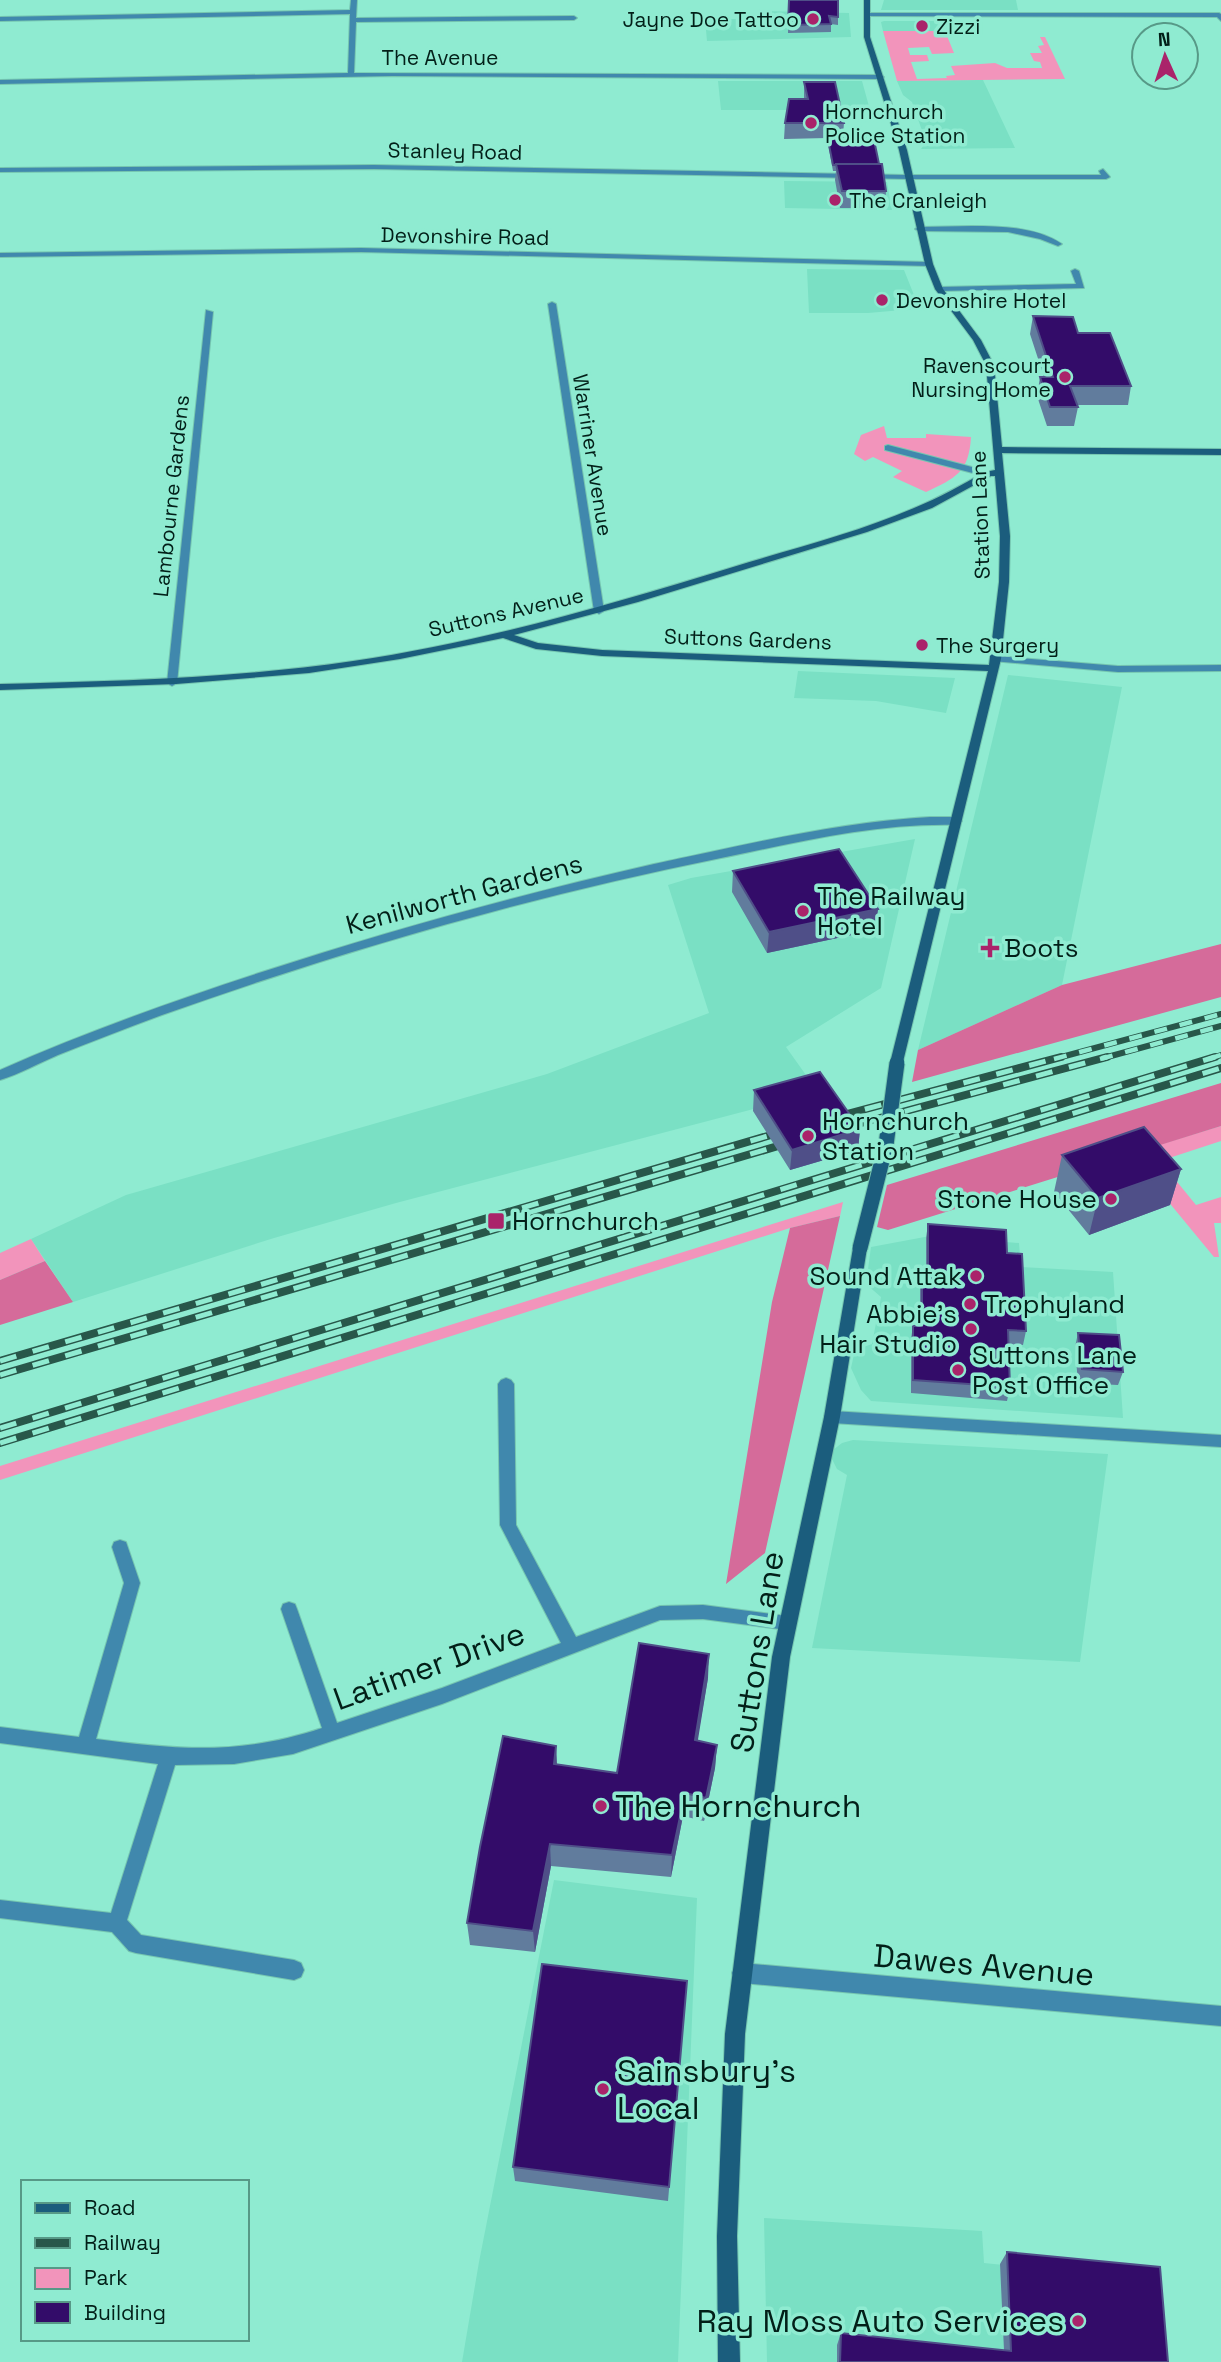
<svg xmlns="http://www.w3.org/2000/svg" width="1221" height="2362" viewBox="0 0 1221 2362" font-family="'Space Grotesk',sans-serif">
	<rect width="100%" height="100%" fill="#8febd1"/>
	<!-- built -->
	<path fill="#7ae0c4" d="M884 0H1016L1018 10H881Z
		M761 11 849 13 851 37 707 41 705 19H762Z
		M884 21H956L961 31H883L881 22Z
		M983 80 1015 148 921 149 926 142 912 102 903 95 897 81Z
		M718 81H862L870 110H721Z
		M784 181 887 182 892 210 785 208Z
		M807 269 904 270 914 295 925 308 868 313H809Z
		M798 671 955 678 946 713 876 701 794 698Z
		M1008 675 1122 687 1062 985 918 1050Z
		M915 839 881 988 786 1047 818 1092 396 1203 274 1238 73 1302 31 1239 126 1195 547 1074 709 1013 668 885 691 878Z
		M930 1236 1019 1243 1021 1267 1113 1272 1123 1418 871 1401 861 1390 851 1368 855 1350 872 1344 881 1297 866 1284 871 1247Z
		M853 1440 1108 1454 1080 1662 812 1648 847 1475 837 1469 832 1459 833 1450 842 1443Z
		M554 1880 697 1898 678 2362H462L479 2262Z
		M764 2218 982 2231 984 2263 1150 2280 1157 2362H767Z"/>
	<!-- green -->
	<path fill="#f294bb" d="M883 31H945L954 53 932 54 929 47 908 48 910 55H927L929 61 911 62 917 79 947 78 946 76 955 75 951 66 995 63 1007 68H1042L1040 62 1034 61 1030 53H1042L1038 46 1044 45 1040 37H1045L1065 79 897 81Z
		M884 426 887 438H926V434L971 437C969 472 956 478 926 492L893 477 902 471 873 457 865 461 854 454 861 435Z
		M1221 1126V1141L1160 1161 1196 1205 1221 1197V1223H1214L1219 1257H1214L1129 1154Z
		M843 1202 840 1216 790 1228 0 1480V1466Z
		M31 1239 45 1261 0 1280V1253Z"/>
	<!-- forest -->
	<path fill="#d56b9a" d="M1221 944V997L912 1082 918 1050 1062 985Z
		M1221 1083V1126L888 1230 877 1227 887 1185Z
		M840 1216 765 1553 726 1584 772 1302 790 1228Z
		M45 1261 73 1302 0 1325V1280Z"/>
	<g fill="none" stroke-linecap="round" stroke-linejoin="round">
		<!-- street casing -->
		<g stroke="#76c6b0" stroke-width="2">
			<path id="street" d="M351 0H357L356 18 574 16 577 18 574 20 356 22 354 73 881 75 884 77 881 79 392 76 0 84V80L348 73 350 14 0 21V17L350 10Z
				M867 13H1219L1221 14V21L1217 17 865 16Z
				M374 165 906 175H1101L1099 171 1103 169 1110 177 1106 179H909L374 169 0 172V168Z
				M972 226C1001 226 1037 227 1062 244L1058 246 1040 239 1008 232 919 231 915 229 919 227Z
				M361 248 929 262 933 264 929 266 361 252 0 257V253Z
				M1075 269 1079 271 1084 288 939 291 935 289 939 287 1076 284 1071 271Z
				M552 302 556 304 604 611 599 614 594 611 548 304Z
				M206 310 213 312 177 683 172 686 167 683Z
				M888 445 991 472 993 474 988 477 885 450V446Z
				M996 656 1118 666 1221 665V671L1118 672 992 661 991 659Z
				M930 817H956L962 821 956 825C876 823 799 842 721 858 531 896 345 950 162 1015 127 1028 93 1041 58 1055 39 1063 20 1074 0 1080V1070C86 1032 173 1001 262 972 391 930 522 894 654 864 745 845 837 822 930 817Z
				M506 1378 511 1380 514 1384 516 1525 576 1637 660 1606 703 1605 787 1616 793 1618 795 1623 793 1628 787 1630 703 1619 660 1620 442 1704 293 1754 234 1764 175 1765 127 1920 141 1935 294 1960 301 1963 304 1970 301 1977 294 1980 136 1953 129 1951 112 1932 0 1918V1900L111 1913 158 1764 0 1743V1727L79 1737 124 1583 112 1547 114 1542 120 1540 126 1542 140 1583 96 1739C178 1750 242 1755 322 1728L281 1609 283 1604 289 1602 295 1604 297 1609 337 1723 442 1688 561 1643 500 1525 498 1384 501 1380Z
				M832 1411 1221 1435V1447L832 1423 826 1421 824 1417 826 1413Z
				M742 1963 1221 2006V2026L742 1983 735 1980 732 1973 735 1966Z"/>
		</g>
		<!-- secondary casing -->
		<g stroke="#76c6b0" stroke-width="2">
			<path id="secondary" d="M864 0H870V37L907 150 933 264 943 289 981 340 994 365 1002 447 1221 449V455L1002 453 1010 536 1009 582 1001 659 902 1066H892L890 1063 988 671 602 656 536 649 503 638 400 659 309 673 176 684 0 690V684C118 681 237 678 353 661 483 642 609 605 733 567 794 548 856 533 914 508 939 498 961 485 985 472L995 470 986 365 973 340 935 289 925 264 899 150 864 37ZM991 476H995L1000 536 999 582 989 665 602 650 538 643 514 635 638 602 867 532 932 508Z
				M860 1243 865 1244 867 1248 840 1417 790 1657 745 2034 737 2236 740 2362H718L717 2236 725 2034 772 1657 824 1417 853 1248 855 1244Z"/>
		</g>
		<!-- street -->
		<use href="#street" fill="#4088ad" fill-rule="evenodd"/>
		<!-- secondary -->
		<use href="#secondary" fill="#1b5d7d" fill-rule="evenodd"/>
		<!-- rail-far1 casing -->
		<g stroke="#28574a" stroke-width="6">
			<path id="rail-far1" d="M1054 1059 1221 1014
				M1100 1059 1221 1026
				M1209 1059 1221 1055"/>
		</g>
		<!-- rail casing -->
		<g stroke="#28574a" stroke-width="8">
			<path id="rail" d="M832 1118 1061 1057
				M839 1129 1107 1057
				M0 1361 788 1130
				M0 1375 795 1141
				M0 1428 1215 1057
				M0 1443 1221 1068"/>
		</g>
		<!-- rail-far1 -->
		<use href="#rail-far1" stroke="#8febd1" stroke-width="4.5" stroke-dasharray="13" stroke-linecap="butt"/>
		<!-- rail -->
		<use href="#rail" stroke="#8febd1" stroke-width="5" stroke-dasharray="17" stroke-linecap="butt"/>
		<!-- secondary-bridge casing -->
		<g stroke="#76c6b0" stroke-width="17" stroke-linecap="butt">
			<path id="secondary-bridge" d="M860 1248 886 1145 897 1063"/>
		</g>
		<!-- secondary-bridge -->
		<use href="#secondary-bridge" stroke="#1b5d7d" stroke-width="15"/>
	</g>
	<!-- wall -->
	<path fill="#617c9d" d="M789 0 838 17V25L831 24V32L788 33Z
		M804 82 844 123 843 135 879 164 886 191 885 208H840L835 180 836 171H833L827 138 784 139 785 123 804 99Z
		M1033 316 1078 333 1131 386 1128 405H1077L1078 407 1074 426H1047L1037 396 1040 377H1044L1030 334Z
		M733 871 878 909 875 930 767 953 732 892Z
		M754 1090 860 1129 858 1150 790 1170 753 1111Z
		M1062 1155 1181 1169 1170 1205 1089 1235 1054 1192Z
		M928 1224 1007 1253 1026 1331 1023 1345 1008 1344 1010 1387 1007 1401 911 1393V1339L913 1326H920V1288L922 1274H926V1238Z
		M1078 1333 1123 1372 1118 1385 1078 1383 1075 1347Z
		M708 1678 697 1741 717 1745 715 1768 704 1821 683 1816 671 1877 551 1866 535 1952 470 1945 467 1923 556 1746 557 1764 617 1773Z
		M687 1981 668 2201 515 2181 513 2167Z
		M1007 2252 1168 2362H837V2345L841 2333 1004 2350 1000 2264Z"/>
	<!-- shaded-wall -->
	<path fill="#4f4f88" d="M878 909 875 930 767 953 769 932Z
		M860 1129 858 1150 790 1170 792 1150Z
		M1181 1169 1170 1205 1089 1235 1098 1198Z
		M709 1654 708 1678 694 1764 695 1740Z
		M717 1745 715 1768 704 1821 706 1798Z
		M556 1746 557 1770 554 1764Z
		M685 1793 683 1816 671 1877 672 1855Z
		M550 1844 551 1866 535 1952 533 1931Z"/>
	<!-- building -->
	<path fill="#330c69" stroke="#4f4f88" stroke-width="2" d="M789 0H838V17L829 16 831 24 788 25Z
		M804 82H835L844 123H785L789 99H808Z
		M827 135H873L879 164H836V165H833Z
		M836 164H882L886 191H842Z
		M1033 316 1073 317 1078 333H1110L1131 386H1070L1078 407H1050L1040 377H1053Z
		M839 849 878 909 769 932 733 871Z
		M820 1072 860 1129 792 1150 754 1090Z
		M1144 1127 1181 1169 1098 1198 1062 1155Z
		M928 1224 1006 1230 1007 1253 1022 1254 1026 1331 1008 1330 1010 1387 913 1380V1326H922V1274L928 1275Z
		M1078 1333 1119 1335 1123 1372 1082 1369Z
		M639 1643 709 1654 695 1740 717 1745 706 1798 685 1793 672 1855 550 1844 533 1931 467 1923 480 1847 503 1736 556 1746 554 1764 617 1773Z
		M542 1964 687 1981 669 2187 513 2167Z
		M1007 2252 1160 2267 1168 2362H840L841 2333 1011 2351Z"/>
	<!-- markers -->
	<g fill="#aa236a" stroke="#8febd1" stroke-width="2.5">
		<circle cx="813" cy="19" r="7"/>
		<circle cx="922" cy="26" r="7"/>
		<circle cx="811" cy="123" r="7"/>
		<circle cx="835" cy="200" r="7"/>
		<circle cx="882" cy="300" r="7"/>
		<circle cx="1065" cy="377" r="7"/>
		<circle cx="922" cy="645" r="7"/>
		<circle cx="803" cy="911" r="7"/>
		<path d="M986.5 937.5h7v7h7v7h-7v7h-7v-7h-7v-7h7z"/>
		<circle cx="808" cy="1136" r="7"/>
		<circle cx="1111" cy="1199" r="7"/>
		<rect x="487" y="1212" width="18" height="18" rx="3.5"/>
		<circle cx="976" cy="1276" r="7"/>
		<circle cx="970" cy="1304" r="7"/>
		<circle cx="971" cy="1329" r="7"/>
		<circle cx="958" cy="1370" r="7"/>
		<circle cx="601" cy="1806" r="7"/>
		<circle cx="603" cy="2089" r="7"/>
		<circle cx="1078" cy="2321" r="7"/>
	</g>
	<g text-anchor="middle" dominant-baseline="central" stroke-width="7" stroke-linejoin="round" paint-order="stroke">
		<!-- far-poi labels -->
		<g font-size="21" fill="#021f18" stroke="#8febd1" text-anchor="start">
			<text x="799" y="19" text-anchor="end">Jayne Doe Tattoo</text>
			<text x="936" y="26">Zizzi</text>
			<text x="825" y="111">Hornchurch<tspan x="825" dy="24">Police Station</tspan></text>
			<text x="849" y="200">The Cranleigh</text>
			<text x="896" y="300">Devonshire Hotel</text>
			<text x="1051" y="365" text-anchor="end">Ravenscourt<tspan x="1051" dy="24">Nursing Home</tspan></text>
			<text x="936" y="645">The Surgery</text>
		</g>
		<!-- far-street labels -->
		<g font-size="21" fill="#021f18" stroke="#8febd1">
			<text x="440" y="57">The Avenue</text>
			<text transform="translate(455 151) rotate(1)">Stanley Road</text>
			<text transform="translate(465 236) rotate(1)">Devonshire Road</text>
			<text transform="translate(593 455) rotate(81)">Warriner Avenue</text>
			<text transform="translate(171 496) rotate(-84)">Lambourne Gardens</text>
			<text transform="translate(980 515) rotate(-92)">Station Lane</text>
			<text transform="translate(506 612) rotate(-13)">Suttons Avenue</text>
			<text transform="translate(748 639) rotate(2)">Suttons Gardens</text>
		</g>
		<!-- street labels -->
		<g font-size="26" fill="#021f18" stroke="#8febd1">
			<text transform="translate(464 894) rotate(-15)">Kenilworth Gardens</text>
		</g>
		<!-- poi labels -->
		<g font-size="26" fill="#021f18" stroke="#8febd1" text-anchor="start">
			<text x="817" y="896">The Railway<tspan x="817" dy="30">Hotel</tspan></text>
			<text x="1004" y="948">Boots</text>
			<text x="822" y="1121">Hornchurch<tspan x="822" dy="30">Station</tspan></text>
			<text x="1097" y="1199" text-anchor="end">Stone House</text>
			<text x="512" y="1221">Hornchurch</text>
			<text x="962" y="1276" text-anchor="end">Sound Attak</text>
			<text x="984" y="1304">Trophyland</text>
			<text x="957" y="1314" text-anchor="end">Abbie’s<tspan x="957" dy="30">Hair Studio</tspan></text>
			<text x="972" y="1355">Suttons Lane<tspan x="972" dy="30">Post Office</tspan></text>
		</g>
		<!-- near-street labels -->
		<g font-size="32" fill="#021f18" stroke="#8febd1">
			<text transform="translate(757 1652) rotate(-81)">Suttons Lane</text>
			<text transform="translate(429 1666) rotate(-20)">Latimer Drive</text>
			<text transform="translate(984 1965) rotate(5)">Dawes Avenue</text>
		</g>
		<!-- near-poi labels -->
		<g font-size="32" fill="#021f18" stroke="#8febd1" text-anchor="start">
			<text x="615" y="1806">The Hornchurch</text>
			<text x="617" y="2071">Sainsbury's<tspan x="617" dy="37">Local</tspan></text>
			<text x="1064" y="2321" text-anchor="end">Ray Moss Auto Services</text>
		</g>
	</g>
	<!-- legend -->
	<rect x="21" y="2180" width="228" height="161" fill="#8febd1" stroke="#579987" stroke-width="2"/>
	<rect x="35" y="2203" width="35" height="10" fill="#1b5d7d" stroke="#579987" stroke-width="2"/>
	<text x="84" y="2215" font-size="21" fill="#021f18">Road</text>
	<rect x="35" y="2238" width="35" height="10" fill="#28574a" stroke="#579987" stroke-width="2"/>
	<text x="84" y="2250" font-size="21" fill="#021f18">Railway</text>
	<rect x="35" y="2268" width="35" height="21" fill="#f294bb" stroke="#579987" stroke-width="2"/>
	<text x="84" y="2285" font-size="21" fill="#021f18">Park</text>
	<rect x="35" y="2302" width="35" height="21" fill="#330c69" stroke="#579987" stroke-width="2"/>
	<text x="84" y="2320" font-size="21" fill="#021f18">Building</text>
	<!-- north arrow -->
	<g transform="translate(1165 56) rotate(357)"><circle r="33" fill="#8febd1" stroke="#579987" stroke-width="2"/>
	<path d="M0-5L12 26L0 18L-12 26Z" fill="#aa236a"/>
	<text y="-10" font-size="19" font-weight="bold" text-anchor="middle" fill="#021f18">N</text>
	</g>
</svg>
